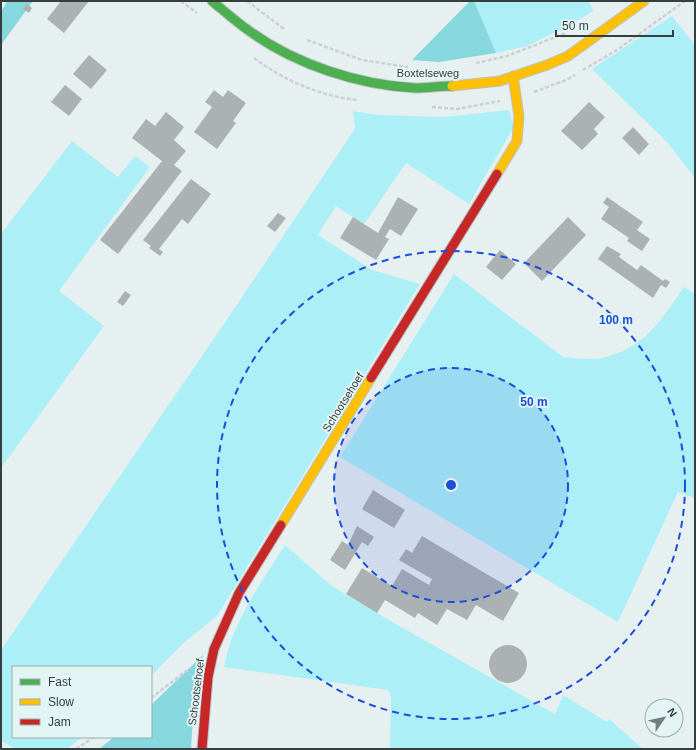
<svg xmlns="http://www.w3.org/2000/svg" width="696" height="750" viewBox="0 0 696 750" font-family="Arial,sans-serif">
	<rect width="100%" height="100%" fill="#e7f0f1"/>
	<!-- green -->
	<path fill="#aceff6" d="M474 1H589L593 11 570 25 527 46 496 53Z
		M672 16 695 45V178L667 142 592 69Z
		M509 110 514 127 469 204 406 163 364 224 336 206 318 235 372 270 420 284 217 616 186 641 151 676V667H13V737H82L67 749H16L1 741V650L230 315 355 129 353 111 378 115 445 117Z
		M72 141 118 177 135 156 150 167 59 291 104 326 1 468V234Z
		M454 274 563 357C574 358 585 359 596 359 606 358 614 354 623 351 652 337 666 313 684 287L695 294V498L678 492 618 622 340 457Z
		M285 545 332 586 387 619 555 714 563 695 607 722 609 719 643 749H390L391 695 388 690 224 667C232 622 261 583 285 545Z"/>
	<!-- forest -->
	<path fill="#87d7de" d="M8 1H33L1 45V11Z
		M470 1H474L496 53 439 62 412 60Z
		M203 655 193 716 191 749H99L114 737H151V705Z"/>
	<!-- building -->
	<path fill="#acb2b3" d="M61 1H89L64 33 47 19Z
		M27 4 32 8 29 13 23 9Z
		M89 55 107 70 91 89 73 74Z
		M65 85 82 99 69 116 51 102Z
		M214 90 223 97 228 90 246 103 233 121 236 123 217 149 194 132 212 107 205 102Z
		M589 102 605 117 594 129 598 134 582 150 561 131Z
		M166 112 184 127 174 140 186 151 174 165 182 171 118 254 100 240 162 161 132 138 146 119 155 126Z
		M633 127 649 144 639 155 622 138Z
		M191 179 211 194 188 224 182 219 159 249 163 252 160 256 149 248 151 246 143 240Z
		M398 197 418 209 401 236 390 229 385 237 389 239 376 260 340 238 353 217 378 233Z
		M607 197 643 222 637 230 650 239 642 251 627 241 629 238 601 219 609 207 603 203Z
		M278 213 286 218 275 232 267 226Z
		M568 217 586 235 542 281 524 263Z
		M607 246 621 254 619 257 637 270 641 265 663 281 665 279 670 282 666 288 661 285 653 298 598 259Z
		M500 250 516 264 502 280 486 267Z
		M125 291 131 295 123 306 117 302Z
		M373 490 405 510 394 528 362 509Z
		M357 526 374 537 368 546 362 542 345 570 330 560 342 541 348 545Z
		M422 536 519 593 503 621 476 605 467 620 447 609 437 625 418 613 415 618 385 600 377 613 346 594 362 568 392 586 402 569 429 585 432 579 399 560 406 549 412 553Z
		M489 664a19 19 0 1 1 38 0a19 19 0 1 1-38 0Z"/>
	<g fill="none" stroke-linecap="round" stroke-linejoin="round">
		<!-- fast casing -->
		<g stroke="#bac1c2" stroke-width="11">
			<path id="fast" d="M212 1C224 11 235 21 248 30 294 64 358 85 415 88 427 88 440 86 452 86"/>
		</g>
		<!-- slow casing -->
		<g stroke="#bac1c2" stroke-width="11">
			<path id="slow" d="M452 86 500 81 547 65 568 56 644 1
				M497 174 517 141 519 116 513 76
				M281 525 371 378"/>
		</g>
		<!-- jam casing -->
		<g stroke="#bac1c2" stroke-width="11">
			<path id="jam" d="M371 378 497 174
				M202 749 208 677 214 649 239 593 281 525"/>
		</g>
		<!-- path -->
		<path stroke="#cdd0d1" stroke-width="2.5" stroke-dasharray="4 2" stroke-linecap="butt" d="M181 1 197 13
			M247 1 284 29
			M307 40 362 60 408 67
			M254 58C283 80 320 96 357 100
			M476 63 507 56 566 33
			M583 70 617 50 685 1
			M534 92 566 80 575 75
			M432 107 457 109 500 101
			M151 698 190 668
			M76 749 94 737"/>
		<!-- fast -->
		<use href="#fast" stroke="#4caf50" stroke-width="9"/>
		<!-- slow -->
		<use href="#slow" stroke="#ffc107" stroke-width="9"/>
		<!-- jam -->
		<use href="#jam" stroke="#c62828" stroke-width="9"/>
	</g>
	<!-- distance rings -->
	<circle cx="451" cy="485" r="117" fill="#1d4ed8" fill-opacity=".12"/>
	<g fill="none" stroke="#1d4ed8" stroke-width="2" stroke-dasharray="7 5">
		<circle cx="451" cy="485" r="117"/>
		<circle cx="451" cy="485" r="234"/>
	</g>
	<g text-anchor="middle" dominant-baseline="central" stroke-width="4" stroke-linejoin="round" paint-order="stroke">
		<!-- street labels -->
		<g font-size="11" fill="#373e3f" stroke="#e3f4f5">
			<text x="428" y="73">Boxtelseweg</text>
			<text transform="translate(343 402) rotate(-58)">Schootsehoef</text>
			<text transform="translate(196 692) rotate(-83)">Schootsehoef</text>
		</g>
	</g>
	<circle cx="451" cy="485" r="6" fill="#1d4ed8" stroke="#e3f4f5" stroke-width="2"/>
	<g font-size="12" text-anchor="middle" font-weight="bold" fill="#1d4ed8" stroke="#e3f4f5" stroke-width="4" stroke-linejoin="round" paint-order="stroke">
		<text x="616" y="324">100 m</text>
		<text x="534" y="406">50 m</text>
	</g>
	<!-- border -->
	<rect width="696" height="750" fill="none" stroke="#373e3f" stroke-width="4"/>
	<!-- legend -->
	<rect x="12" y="666" width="140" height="72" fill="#e3f4f5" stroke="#9eabac"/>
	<rect x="20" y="679" width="20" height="6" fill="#4caf50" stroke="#9eabac"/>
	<text x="48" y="686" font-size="12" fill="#373e3f">Fast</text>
	<rect x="20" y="699" width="20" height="6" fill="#ffc107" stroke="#9eabac"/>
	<text x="48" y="706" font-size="12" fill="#373e3f">Slow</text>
	<rect x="20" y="719" width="20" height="6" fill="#c62828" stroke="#9eabac"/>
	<text x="48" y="726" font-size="12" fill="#373e3f">Jam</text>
	<!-- north arrow -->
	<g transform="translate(664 718) rotate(56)"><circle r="19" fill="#e3f4f5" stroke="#9eabac"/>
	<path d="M0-3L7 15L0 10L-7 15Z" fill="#757c7d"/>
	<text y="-6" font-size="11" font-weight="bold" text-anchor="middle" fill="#373e3f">N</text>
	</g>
	<!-- scale -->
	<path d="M556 30v6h117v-6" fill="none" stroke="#373e3f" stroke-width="2"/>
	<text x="562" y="30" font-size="12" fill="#373e3f" stroke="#e3f4f5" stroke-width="3" paint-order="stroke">50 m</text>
</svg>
